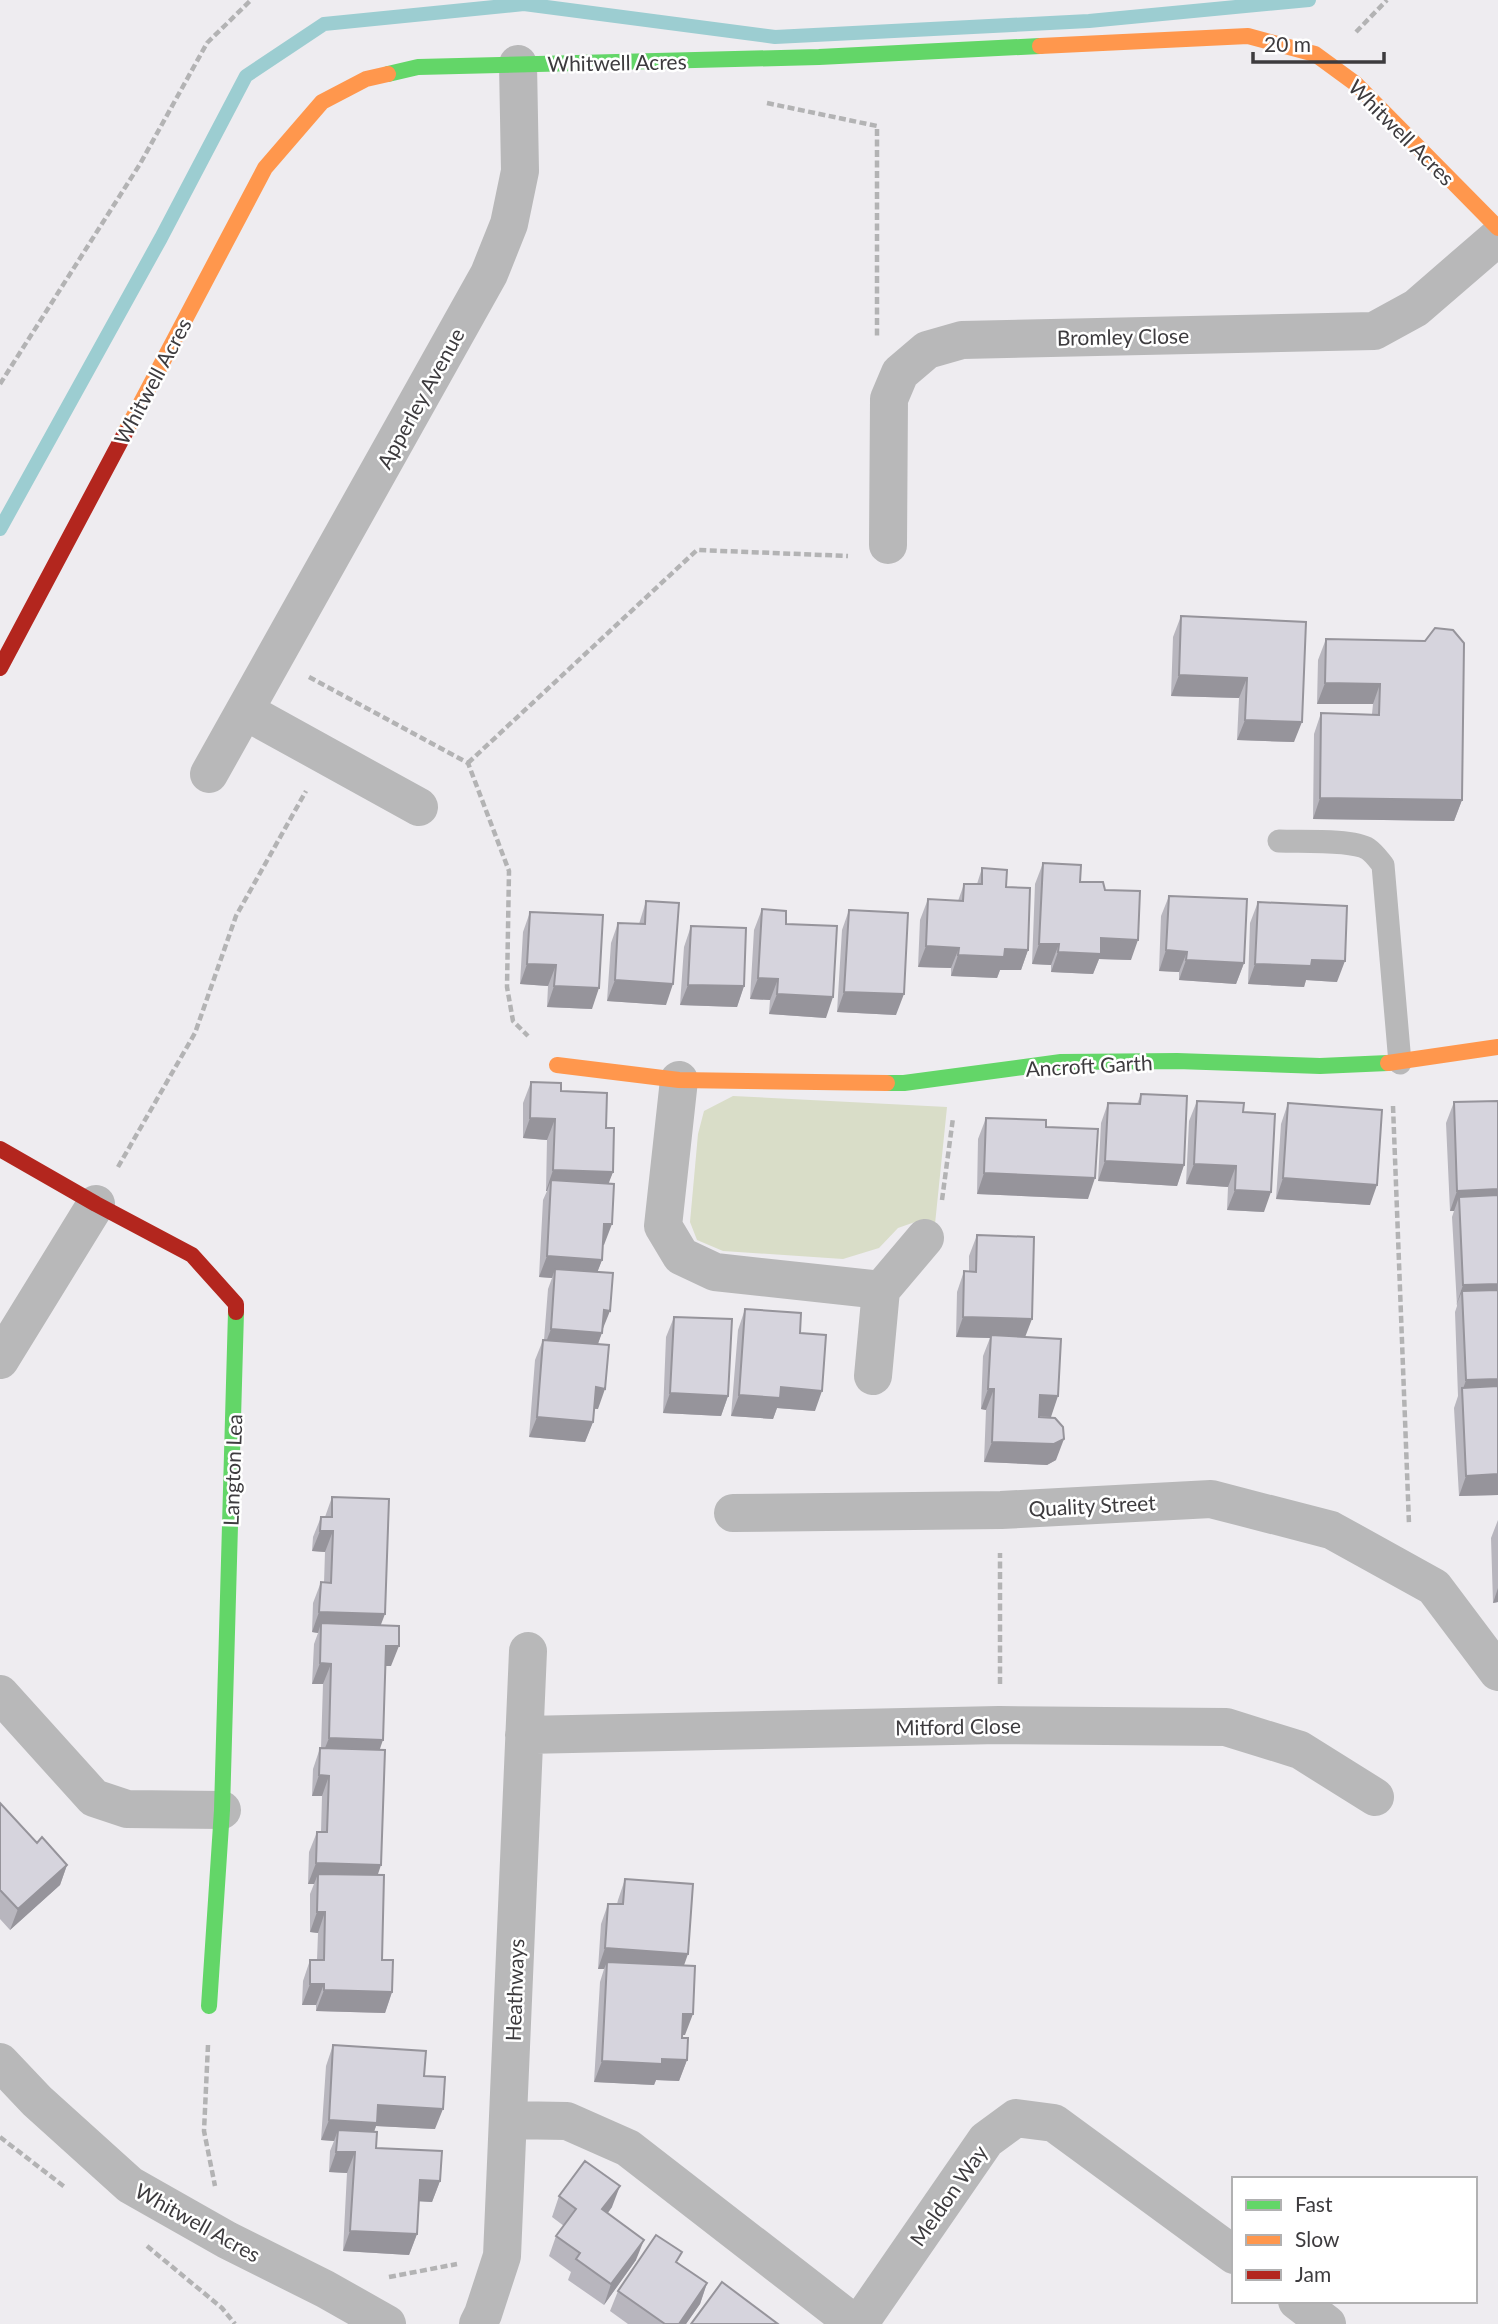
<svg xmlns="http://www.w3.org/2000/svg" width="1498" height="2324" viewBox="0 0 1498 2324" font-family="Lato,sans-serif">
	<rect width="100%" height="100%" fill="#eeecf0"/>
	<!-- green -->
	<path fill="#d9ddc8" d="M733 1096 947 1107 935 1224 915 1222 898 1228 879 1248 843 1259 723 1251 697 1240 690 1222 698 1134 704 1111Z"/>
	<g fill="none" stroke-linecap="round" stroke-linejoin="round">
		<!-- stream -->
		<path stroke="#9ccdd1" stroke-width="14" d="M0 529 161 238 246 76 324 24 524 4 775 37 1089 21 1309 0"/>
		<!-- path -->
		<path stroke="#b3b3b4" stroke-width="4.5" stroke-dasharray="7 3.5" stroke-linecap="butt" d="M1356 32 1387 0
			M767 103 877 126V338
			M0 384 140 164 207 43 251 0
			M309 677 468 763 509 871 507 987 513 1021 528 1036
			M468 763 697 550 848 556
			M1393 1106 1409 1524
			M118 1167 195 1033 236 916 306 791
			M942 1200 953 1118
			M1000 1684V1553
			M208 2045 204 2131 215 2186
			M0 2137 66 2188
			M147 2246 222 2308 235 2324
			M389 2277 457 2264"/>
		<!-- lane -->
		<path stroke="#b8b8b9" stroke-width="23" d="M1279 841C1300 842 1352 839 1368 849 1374 853 1378 859 1383 865L1400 1063"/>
		<!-- street -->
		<path stroke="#b8b8b9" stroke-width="38" d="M888 545 889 399 900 373 927 350 962 340 1374 331 1416 308 1498 237
			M245 711 419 807
			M209 774 489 274 509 224 520 171 518 64
			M679 1080 663 1226 681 1256 715 1272 881 1290
			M0 1360 96 1204
			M873 1376 881 1290 925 1238
			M733 1513 1001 1510 1211 1499 1331 1530 1434 1587 1498 1672
			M0 1694 94 1798 127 1809 222 1810
			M524 1735 999 1725 1226 1727 1300 1750 1375 1797
			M0 2062 37 2101 130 2185 227 2240 325 2289 387 2324
			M508 2120 567 2121 628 2148 855 2324
			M1297 2301 1327 2324
			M478 2324 483 2314 502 2256 528 1651
			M859 2324 986 2140 1016 2118 1054 2123 1234 2255"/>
		<!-- fast -->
		<path stroke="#63d668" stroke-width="16" d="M388 74 418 67 819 57 1040 46
			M887 1083H904L1061 1062 1177 1061 1320 1066 1388 1063
			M209 2006 222 1810 236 1312"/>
		<!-- slow -->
		<path stroke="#ff974d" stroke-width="16" d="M1040 46 1248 36 1315 54 1356 84 1498 228
			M125 433 265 168 322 102 366 79 388 74
			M1388 1063 1498 1047
			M557 1065 679 1080 887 1083"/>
		<!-- jam -->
		<path stroke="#b3261e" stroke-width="16" d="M0 668 125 433
			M0 1149 96 1204 192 1255 236 1304V1312"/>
	</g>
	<!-- wall -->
	<path fill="#b8b6be" d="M1181 616 1306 622 1294 742 1237 740 1239 698 1171 696 1173 637Z
		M1326 639 1425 641 1462 800 1454 821 1313 819 1314 734 1321 713 1372 714 1373 704H1317L1318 660Z
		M1043 863 1080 882 1131 960 1099 959 1093 974 1051 972V965L1032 964 1035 884Z
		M982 868 1006 887 1028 950 1021 970H1000L997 978 951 976V968L918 967 920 920 928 899 958 901 964 884H977Z
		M1169 896 1244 963 1236 984 1179 980V972L1159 971 1161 916Z
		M646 901 666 1005 607 1001 611 943 618 923 639 924Z
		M1258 902 1337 982 1306 980 1304 987 1248 984 1250 923Z
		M762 909 786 924 826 1018 769 1014 770 1000 750 999 754 930Z
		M849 910 896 1015 837 1012 842 930Z
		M530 912 592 1009 547 1007 548 986 520 984 523 932Z
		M691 926 744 986 737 1007 680 1005 684 947Z
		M531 1082 606 1128 613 1172 608 1183 604 1245H602V1260L597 1272 602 1331 598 1344V1409H594L593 1422 585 1442 529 1437 535 1360 543 1340H544L548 1289 552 1278 539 1277 543 1200 547 1191H546L547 1140 523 1138V1103Z
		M1141 1094 1184 1165 1177 1186 1098 1181 1101 1123 1108 1103 1137 1104Z
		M1197 1101 1243 1112 1264 1212 1227 1210 1228 1187 1186 1184 1189 1121Z
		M1454 1102 1498 1495 1459 1496 1454 1408 1458 1396 1455 1312 1457 1306 1452 1217 1454 1211H1450L1446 1123Z
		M1288 1103 1370 1205 1276 1199 1281 1124Z
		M986 1118 1046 1127 1088 1199 977 1194 978 1139Z
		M977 1235 1025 1337 1051 1417 1039 1416 1056 1460 1047 1465 984 1462 986 1410 981 1409 983 1356 990 1338 956 1337 957 1292 964 1271 969 1272V1256Z
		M745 1309 800 1333 815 1411 777 1408 773 1419 731 1416 738 1330Z
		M674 1317 728 1396 721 1416 663 1413 666 1337Z
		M332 1497 381 1625 391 1666H386L380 1750 378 1875 382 1960 392 1992 385 2013 316 2011V2005H302L303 1981 310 1960H317L318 1933 310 1932V1894L314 1884H308L309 1852 317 1832H321L322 1796H312L313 1769 320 1748H321L323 1684H312L314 1644 318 1633 312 1632 313 1603 321 1582 324 1583 325 1552 312 1551 313 1537 321 1517H325Z
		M1498 1520V1602L1493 1603 1491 1538Z
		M0 1803 37 1843 67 1865 60 1885 10 1930 0 1919Z
		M625 1879 684 1966 685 2035H682L687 2060 679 2081 656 2080 654 2085 594 2082 600 1982 604 1969H598L601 1924 608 1904H617L618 1900Z
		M333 2045 424 2076 435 2129 376 2126 374 2132 376 2148 440 2181 432 2202 419 2201 417 2234 409 2255 343 2251 347 2173 329 2172 330 2151 334 2141 321 2140 326 2066Z
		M559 2196 612 2207 608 2213 636 2260 604 2305 568 2280 571 2272 549 2256 556 2236 564 2226 552 2217Z
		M678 2263 707 2283 700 2304 686 2324H628L610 2311 618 2291Z"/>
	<!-- shaded-wall -->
	<path fill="#96949b" d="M1179 675 1247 678 1239 698 1171 696Z
		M1325 683 1380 684 1373 704H1317Z
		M1245 720 1302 722 1294 742 1237 740Z
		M1320 798 1462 800 1454 821 1313 819Z
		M1101 938 1138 940 1131 960 1099 959 1093 974 1051 972 1058 952Z
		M1039 944H1059L1051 965 1032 964Z
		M926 946 959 948 951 968 918 967Z
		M1005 949 1028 950 1021 970H1000L997 978 951 976 958 955Z
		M1166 950 1187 952 1179 972 1159 971Z
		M1186 960 1244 963 1236 984 1179 980Z
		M1312 960 1345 961 1337 982 1306 980 1304 987 1248 984 1255 964Z
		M527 964 556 965 548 986 520 984Z
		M758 978 778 979 770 1000 750 999Z
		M615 980 673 984 666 1005 607 1001Z
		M688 985 744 986 737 1007 680 1005Z
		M554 986 599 988 592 1009 547 1007Z
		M844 992 904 994 896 1015 837 1012Z
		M777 994 833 997 826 1018 769 1014Z
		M530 1118 555 1119 547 1140 523 1138Z
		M1105 1161 1184 1165 1177 1186 1098 1181Z
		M1194 1164 1236 1166 1228 1187 1186 1184Z
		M553 1170 613 1172 605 1193 551 1180 547 1191H546Z
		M984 1173 1095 1178 1088 1199 977 1194Z
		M1283 1178 1377 1185 1370 1205 1276 1199Z
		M1498 1189V1209L1459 1197 1454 1211H1450L1457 1191Z
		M1235 1190 1271 1192 1264 1212 1227 1210Z
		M604 1224H612L604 1245H596Z
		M547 1256 602 1260 594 1281 555 1269 552 1278 539 1277Z
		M1498 1284V1304L1462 1291 1456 1306 1463 1285Z
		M604 1310 610 1311 602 1331Z
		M963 1317 1032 1319 1024 1340 991 1335 990 1338 956 1337Z
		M551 1329 602 1333 594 1354 543 1350Z
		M1498 1379V1399L1462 1392 1466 1380Z
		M596 1387 605 1389 598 1409 588 1408Z
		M781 1387 822 1391 815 1411 777 1408 773 1419 731 1416 739 1395Z
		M988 1389H994L986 1410 981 1409Z
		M670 1393 728 1396 721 1416 663 1413Z
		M1040 1395 1058 1396 1051 1417 1032 1416Z
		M537 1417 593 1422 585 1442 529 1437Z
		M1064 1439 1056 1460 1047 1465 984 1462 992 1442Z
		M1498 1474V1495L1459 1496 1466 1476Z
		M320 1531H333L325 1552 312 1551Z
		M1498 1588V1602L1493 1603Z
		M319 1612 385 1614 377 1635 321 1623 318 1633 312 1632Z
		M386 1646H399L391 1666H379Z
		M320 1663 331 1664 323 1684H312Z
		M329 1738 383 1740 376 1760 321 1758Z
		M319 1775 329 1776 322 1796H312Z
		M316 1863 381 1865 374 1886 318 1874 314 1884H308Z
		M67 1865 60 1885 10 1930 18 1909Z
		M317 1912H325L318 1933 310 1932Z
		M605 1948 688 1954 681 1974 607 1962 604 1969H598Z
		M310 1984H324L316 2005H302Z
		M324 1990 392 1992 385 2013 316 2011Z
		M683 2014H693L685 2035H676Z
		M662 2059 687 2060 679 2081 656 2080 654 2085 594 2082 602 2061Z
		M378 2105 443 2109 435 2129 376 2126 370 2143 338 2130 334 2141 321 2140 329 2120Z
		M336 2152H355L347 2173 329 2172Z
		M420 2180 440 2181 432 2202 413 2201Z
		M620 2186 612 2207 595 2230 602 2209Z
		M350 2231 417 2234 409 2255 343 2251Z
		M644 2240 636 2260 604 2305 611 2284Z
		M707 2283 700 2304 686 2324H679Z"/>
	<!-- building -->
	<path fill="#d6d4dd" stroke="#96949b" stroke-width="2" d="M1181 616 1306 622 1302 722 1245 720 1247 678 1179 675Z
		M1435 628 1453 630 1464 643 1462 800 1320 798 1321 713 1379 715 1380 684 1325 683 1326 639 1425 641Z
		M1043 863 1081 865 1080 882H1103L1105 890 1140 891 1138 940 1101 938V954L1058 952 1059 944H1039Z
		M982 868 1007 870 1006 887 1030 888 1028 950 1005 949 1004 957 958 955 959 948 926 946 928 899 963 901 964 884H982Z
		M1169 896 1247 899 1244 963 1186 960 1187 952 1166 950Z
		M646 901 679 903 673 984 615 980 618 923 645 924Z
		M1258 902 1347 906 1345 961 1312 960 1311 966 1255 964Z
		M762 909 786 911V924L837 926 833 997 777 994 778 979 758 978Z
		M849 910 908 913 904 994 844 992Z
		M530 912 603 915 599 988 554 986 556 965 527 964Z
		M691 926 746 928 744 986 688 985Z
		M531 1082 561 1083V1091L607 1093 606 1128H614L613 1172 553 1170 555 1119 530 1118Z
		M1141 1094 1187 1096 1184 1165 1105 1161 1108 1103 1140 1104Z
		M1197 1101 1244 1103 1243 1112 1275 1114 1271 1192 1235 1190 1236 1166 1194 1164Z
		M1498 1101V1189L1457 1191 1454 1102Z
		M1288 1103 1382 1110 1377 1185 1283 1178Z
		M986 1118 1046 1120V1127L1098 1129 1095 1178 984 1173Z
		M551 1180 614 1184 612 1224H604L602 1260 547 1256Z
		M1498 1195V1284L1463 1285 1459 1197Z
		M977 1235 1034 1237 1032 1319 963 1317 964 1271 976 1272Z
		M555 1269 613 1273 610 1311 604 1310 602 1333 551 1329Z
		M1498 1290V1379L1466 1380 1462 1291Z
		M745 1309 801 1313 800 1333 826 1335 822 1391 781 1387 780 1398 739 1395Z
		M674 1317 732 1319 728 1396 670 1393Z
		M991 1335 1061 1339 1058 1396 1040 1395 1039 1417 1055 1418 1063 1427 1064 1439 1054 1444 992 1442 994 1389H988Z
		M543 1340 609 1345 605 1389 596 1387 593 1422 537 1417Z
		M1498 1386V1474L1466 1476 1462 1388Z
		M332 1497 389 1499 385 1614 319 1612 321 1582 331 1583 333 1531H320L321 1517H332Z
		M321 1623 399 1626V1646H386L383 1740 329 1738 331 1664 320 1663Z
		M320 1748 385 1750 381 1865 316 1863 317 1832H327L329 1776 319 1775Z
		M0 1803 37 1843 42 1837 67 1865 18 1909 0 1890Z
		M318 1874 384 1875 382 1960H393L392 1992 324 1990V1984H310V1960H324L325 1912H317Z
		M625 1879 693 1884 688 1954 605 1948 608 1904H623Z
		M607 1962 695 1966 693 2014H683L682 2038H688L687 2060 662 2059V2064L602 2061Z
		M333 2045 426 2051 424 2076 445 2077 443 2109 378 2105 377 2123 329 2120Z
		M338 2130 377 2132 376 2148 442 2151 440 2181 420 2180 417 2234 350 2231 355 2152H336Z
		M585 2161 620 2186 602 2209 644 2240 611 2284 576 2259 580 2253 556 2236 576 2209 559 2196Z
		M656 2235 682 2252 676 2262 707 2283 679 2324H665L618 2291Z
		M722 2282 778 2324H691Z"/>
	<g text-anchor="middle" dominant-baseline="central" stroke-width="5" stroke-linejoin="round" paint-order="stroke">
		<!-- street labels -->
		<g font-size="21" fill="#3d3b3e" stroke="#fff">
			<text transform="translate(617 62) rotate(-1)">Whitwell Acres</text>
			<text transform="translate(1402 132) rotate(45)">Whitwell Acres</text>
			<text transform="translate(1123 336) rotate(-1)">Bromley Close</text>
			<text transform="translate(152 381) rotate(-62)">Whitwell Acres</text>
			<text transform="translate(420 398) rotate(-61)">Apperley Avenue</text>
			<text transform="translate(1089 1065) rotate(-3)">Ancroft Garth</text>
			<text transform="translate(232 1470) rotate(-88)">Langton Lea</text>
			<text transform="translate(1092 1505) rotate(-3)">Quality Street</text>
			<text transform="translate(958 1726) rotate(-1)">Mitford Close</text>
			<text transform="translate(514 1990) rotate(-88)">Heathways</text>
			<text transform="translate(948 2195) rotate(-55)">Meldon Way</text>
			<text transform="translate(198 2222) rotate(29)">Whitwell Acres</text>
		</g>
	</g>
	<!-- legend -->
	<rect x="1232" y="2177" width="245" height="126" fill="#ffffff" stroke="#b1b1b2" stroke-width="2"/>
	<rect x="1246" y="2200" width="35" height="10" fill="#63d668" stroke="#b1b1b2" stroke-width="2"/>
	<text x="1295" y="2212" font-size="21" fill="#3d3b3e">Fast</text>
	<rect x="1246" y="2235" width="35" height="10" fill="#ff974d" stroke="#b1b1b2" stroke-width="2"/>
	<text x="1295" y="2247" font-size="21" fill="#3d3b3e">Slow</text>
	<rect x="1246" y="2270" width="35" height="10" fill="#b3261e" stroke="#b1b1b2" stroke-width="2"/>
	<text x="1295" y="2282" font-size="21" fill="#3d3b3e">Jam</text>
	<!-- scale -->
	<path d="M1253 52v10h131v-10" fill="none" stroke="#3d3b3e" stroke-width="3.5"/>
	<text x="1264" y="52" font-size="21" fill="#3d3b3e" stroke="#ffffff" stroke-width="5" paint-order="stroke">20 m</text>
</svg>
